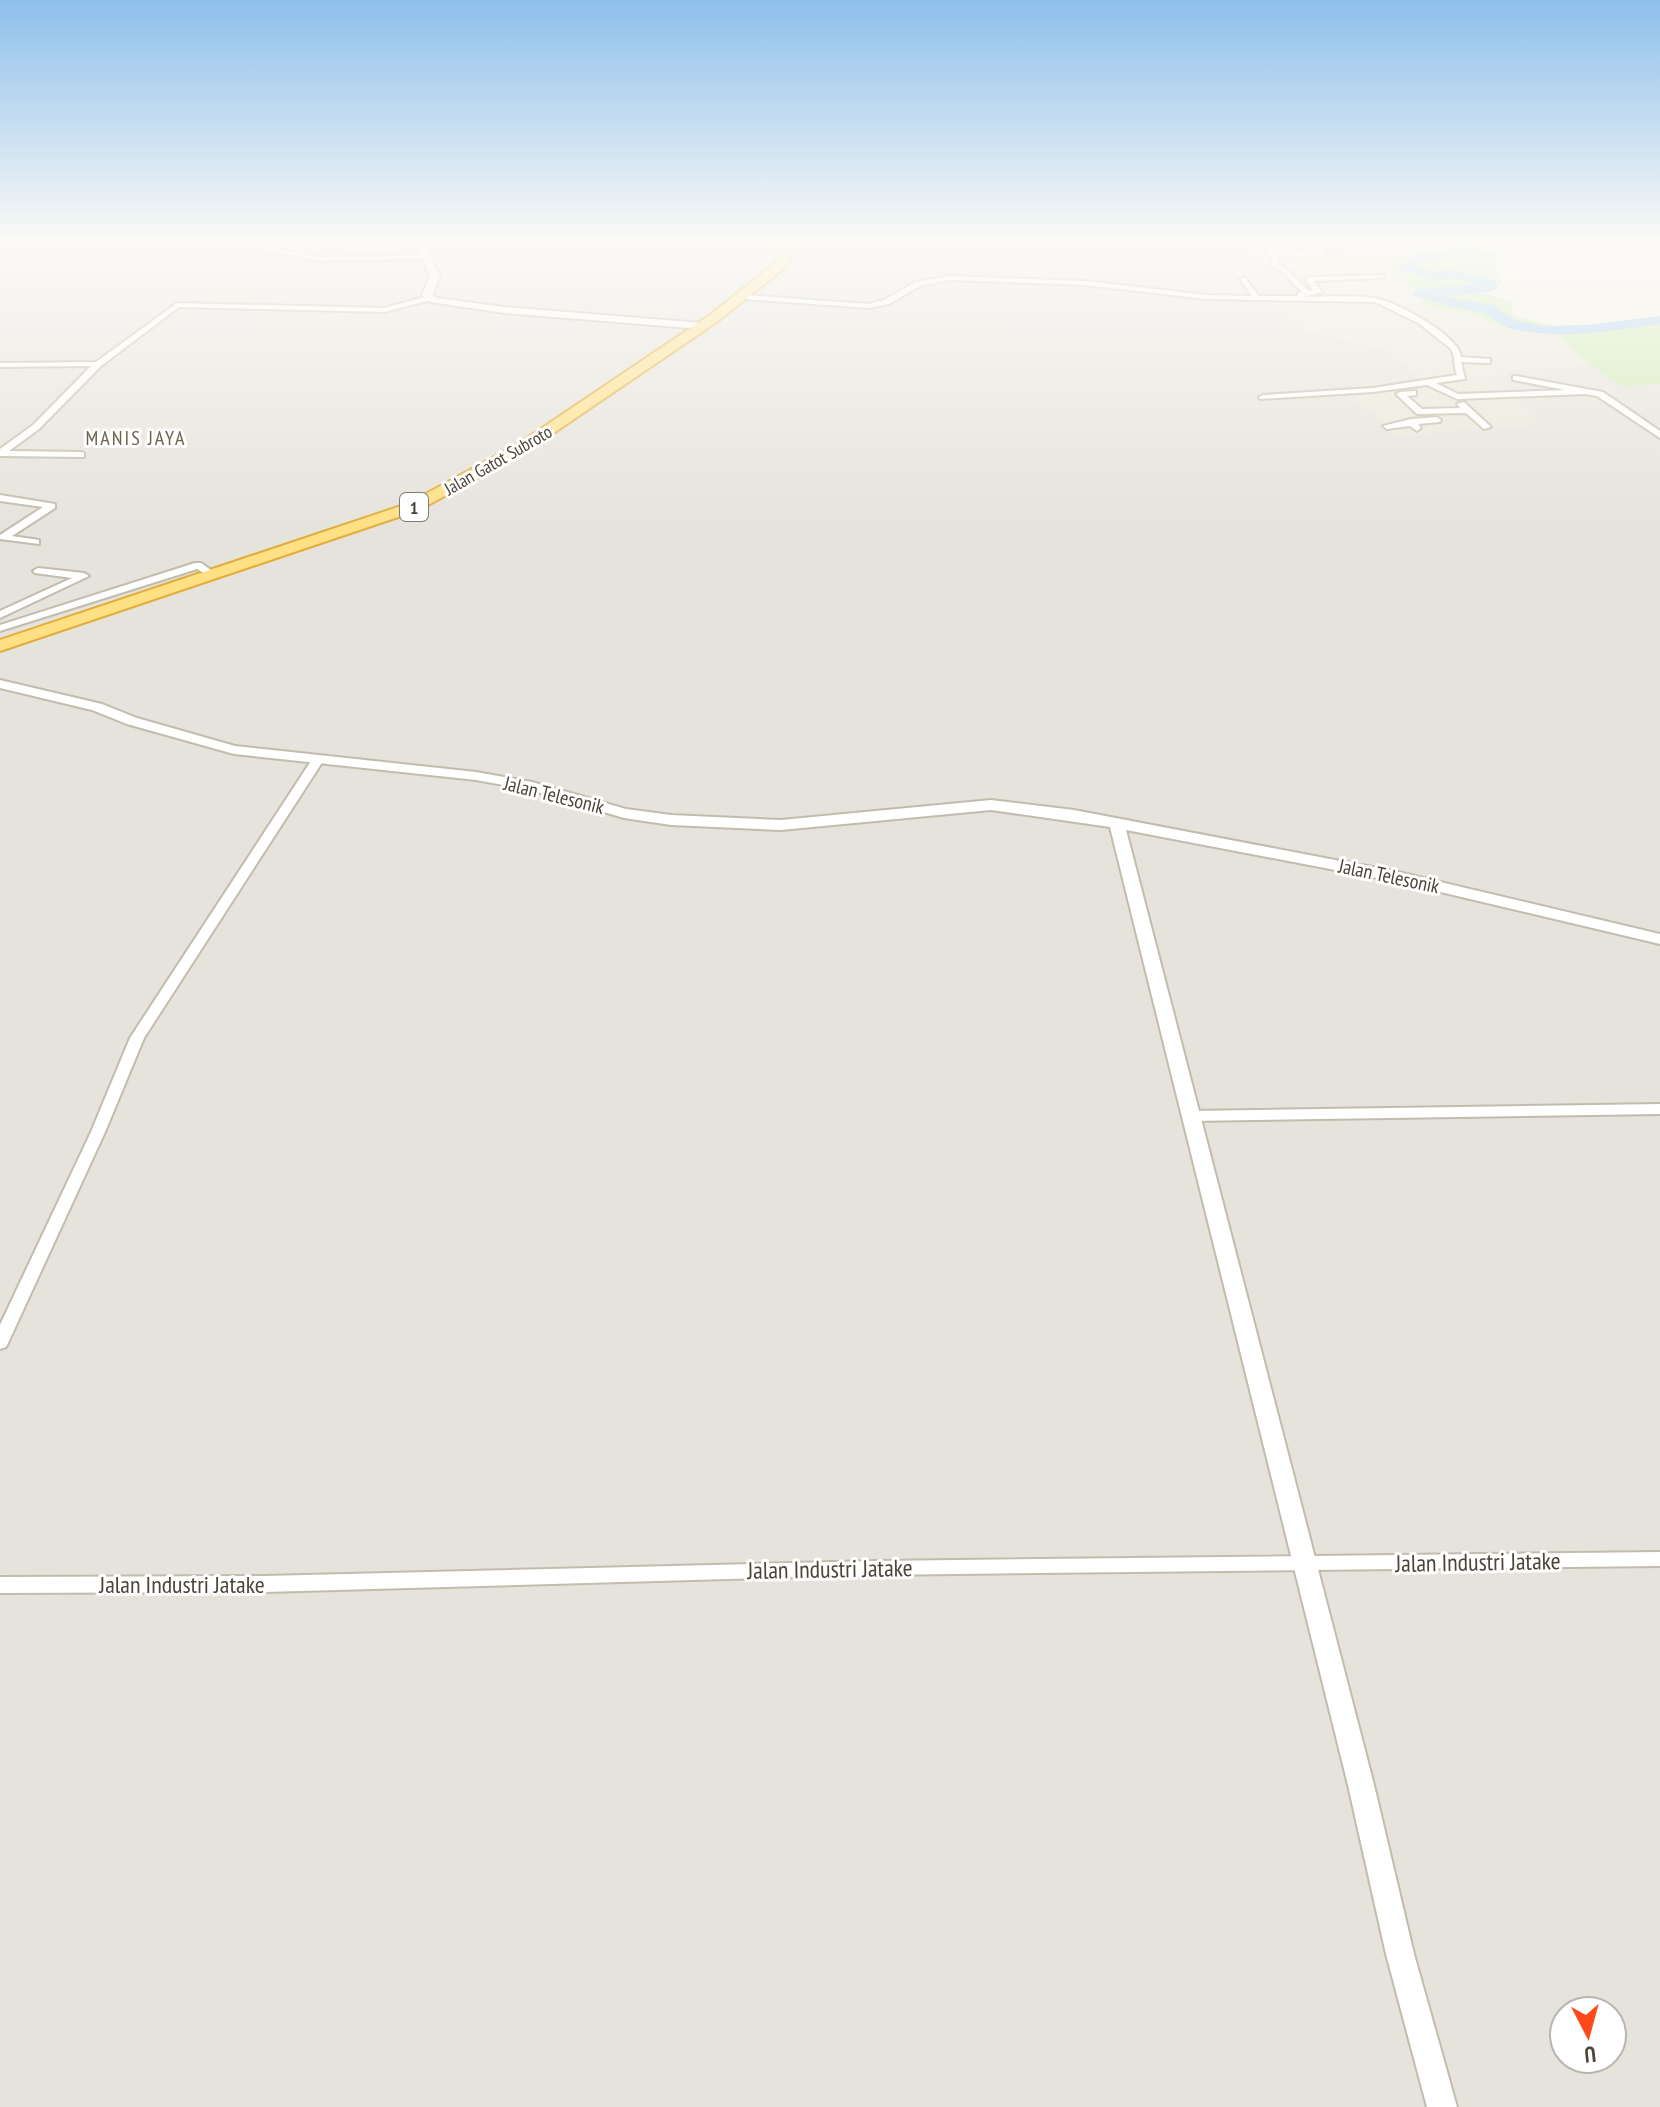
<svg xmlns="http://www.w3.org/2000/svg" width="1660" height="2107" viewBox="0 0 1660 2107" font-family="'PT Sans Narrow',sans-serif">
	<rect width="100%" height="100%" fill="#f6f3eb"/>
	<!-- residential -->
	<path fill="#eae6d9" d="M1245 238H1408L1436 250 1392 265 1430 308 1462 310 1513 330 1557 334 1590 365 1503 371 1507 376 1479 378 1515 398 1544 425 1393 436 1382 422 1346 392 1384 350 1309 331 1294 321 1272 300 1307 292 1281 261 1252 258 1248 253Z"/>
	<!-- industrial -->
	<path fill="#e6e2dc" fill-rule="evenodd" d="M0 238H1245L1248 253 1252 258 1281 261 1308 292 1272 300 1294 321 1309 331 1384 350 1431 383 1347 393 1382 422 1393 436 1542 424 1515 398 1478 377 1506 376 1501 371 1590 365 1623 387 1660 384V2107H0ZM1564 2011H1612V2059H1564Z"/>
	<!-- green -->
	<path fill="#cfebb4" d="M1460 249 1502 253 1495 264 1503 284 1475 291 1513 302 1512 315 1569 330 1660 321V384L1623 387 1590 365 1557 334 1513 330 1462 311 1430 308 1391 266 1436 250Z"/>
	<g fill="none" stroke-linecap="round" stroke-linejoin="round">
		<!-- river -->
		<path fill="#a7d0f3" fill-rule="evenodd" d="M1453 238H1467L1473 247C1456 261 1433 253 1416 267L1432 272 1454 270 1495 280 1498 288 1491 292 1442 296 1493 305 1515 320 1546 326 1586 325 1660 316V324C1610 331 1562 340 1512 329 1500 326 1492 314 1480 312 1456 307 1437 304 1414 296L1412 293 1419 289 1479 285 1454 278 1432 280 1400 269 1415 255 1458 246Z"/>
		<!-- minor casing -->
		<g stroke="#c2bcad" stroke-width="4">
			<path id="minor" d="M251 238H257L260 245 265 247 322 257 425 255 428 257 425 259 322 261 261 250 255 247Z
				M1257 238H1264L1275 253 1318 251 1315 245 1318 243H1363L1361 246 1322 247 1325 253 1322 255 1278 257V264L1285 268 1309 291 1313 290 1305 279 1309 277 1384 275 1382 278 1314 281 1322 292 1303 297C1327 297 1351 295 1374 298 1394 300 1460 336 1461 357L1490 359V363H1487L1461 362 1465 379 1436 383 1458 394 1565 390 1513 380V376H1516L1603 392 1660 431V438L1597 396 1585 394 1457 399 1427 385 1373 392 1260 399 1259 397 1263 395 1373 388 1457 375C1453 367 1456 354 1450 348L1418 323 1375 302 1206 299 1085 285 949 280 920 286 889 304 868 308 744 299 740 297 744 295 868 304 884 300 915 282 949 276 1085 281 1206 295 1252 296 1240 279 1244 277 1259 296H1298V293L1302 292 1281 270 1272 266V258Z
				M428 296 431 300 384 312 179 307 101 366 39 429 9 451 81 452 84 453V457L0 456V449L33 425 91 366 0 367V363L96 362 177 303 384 308Z
				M1416 391V395L1407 396 1422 409 1460 408 1457 404 1464 402 1491 427 1484 429 1466 413 1417 414 1396 394 1400 392Z
				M1437 417 1441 420 1440 422 1418 424 1421 428 1417 431 1410 426 1387 429 1383 426 1411 419Z
				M0 495 55 504V508L12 536 39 540V544L0 539V535L43 507 0 501Z
				M195 563H201L218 575 210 577 197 569 0 631V625Z
				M38 568 84 573 89 576 0 618V611L72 578 35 573 33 571Z
				M317 758 323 761 144 1038 105 1132 8 1343 6 1347 0 1349V1325L91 1132 130 1038 311 761Z
				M1660 1104V1114L1190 1121 1183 1116 1190 1111Z
				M1660 1552V1566L874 1575 264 1592 0 1593V1577L264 1576 874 1561Z"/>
		</g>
		<!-- tertiary casing -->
		<g stroke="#c2bcad" stroke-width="4">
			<path id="tertiary" d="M427 238H435L428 253 440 277 432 294 436 298 504 307 702 323 707 326 702 329 504 313 430 302 422 295 430 277 420 253Z
				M0 680 102 704 137 718 235 746 476 772 532 782 626 809 671 815 781 820 991 800 1074 810 1398 872 1660 934V944L1398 882 1126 830 1374 1785 1414 1954 1457 2107H1427L1386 1954 1348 1785 1110 827 991 810 781 830 671 825 624 818 530 790 476 780 234 754 127 724 92 710 0 688Z"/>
		</g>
		<!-- trunk casing -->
		<g stroke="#e2ae39" stroke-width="4">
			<path id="trunk" d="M793 238H805L782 270 718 321 530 449 419 510 0 651V640L407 504 520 443 710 315 774 264Z"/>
		</g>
		<!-- minor -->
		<use href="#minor" fill="#fff" fill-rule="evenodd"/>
		<!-- tertiary -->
		<use href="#tertiary" fill="#fff" fill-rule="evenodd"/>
		<!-- trunk -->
		<use href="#trunk" fill="#ffe084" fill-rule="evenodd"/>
	</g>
	<!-- sky -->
	<linearGradient id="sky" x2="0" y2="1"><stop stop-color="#8ebfec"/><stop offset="0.45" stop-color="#fbfaf6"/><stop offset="1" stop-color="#fbfaf6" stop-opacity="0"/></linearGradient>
	<rect width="1660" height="533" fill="url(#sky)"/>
	<g text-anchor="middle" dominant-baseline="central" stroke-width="6" stroke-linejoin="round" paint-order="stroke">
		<!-- far-street labels -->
		<g font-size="18" fill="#4b4538" stroke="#fff">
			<text transform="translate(498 460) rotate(-30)">Jalan Gatot Subroto</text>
		</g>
		<!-- shield labels -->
		<rect fill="#fff" stroke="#817d74" stroke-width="2" x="400" y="493" width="28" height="28" rx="6"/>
		<g font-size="18" font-weight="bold" fill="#4b4538">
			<text x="414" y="507">1</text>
		</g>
		<!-- far-quarter labels -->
		<g font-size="20" letter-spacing="2" fill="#6e634f" stroke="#fff">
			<text x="136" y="438">MANIS JAYA</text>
		</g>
		<!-- street labels -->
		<g font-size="20" fill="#4b4538" stroke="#fff">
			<text transform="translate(554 795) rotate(14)">Jalan Telesonik</text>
			<text transform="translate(1389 876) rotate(12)">Jalan Telesonik</text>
		</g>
		<!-- near-street labels -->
		<g font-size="24" fill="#4b4538" stroke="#fff">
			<text transform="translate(1478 1562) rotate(-1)">Jalan Industri Jatake</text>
			<text transform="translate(830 1569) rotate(-1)">Jalan Industri Jatake</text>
			<text x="182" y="1584">Jalan Industri Jatake</text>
		</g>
	</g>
	<!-- north arrow -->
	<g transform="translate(1588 2035) rotate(174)"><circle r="38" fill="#ffffff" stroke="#b7b5af" stroke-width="2"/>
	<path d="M0-6L14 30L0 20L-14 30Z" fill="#ff4919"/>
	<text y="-12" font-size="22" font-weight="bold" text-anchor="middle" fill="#4b4538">U</text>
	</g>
</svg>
